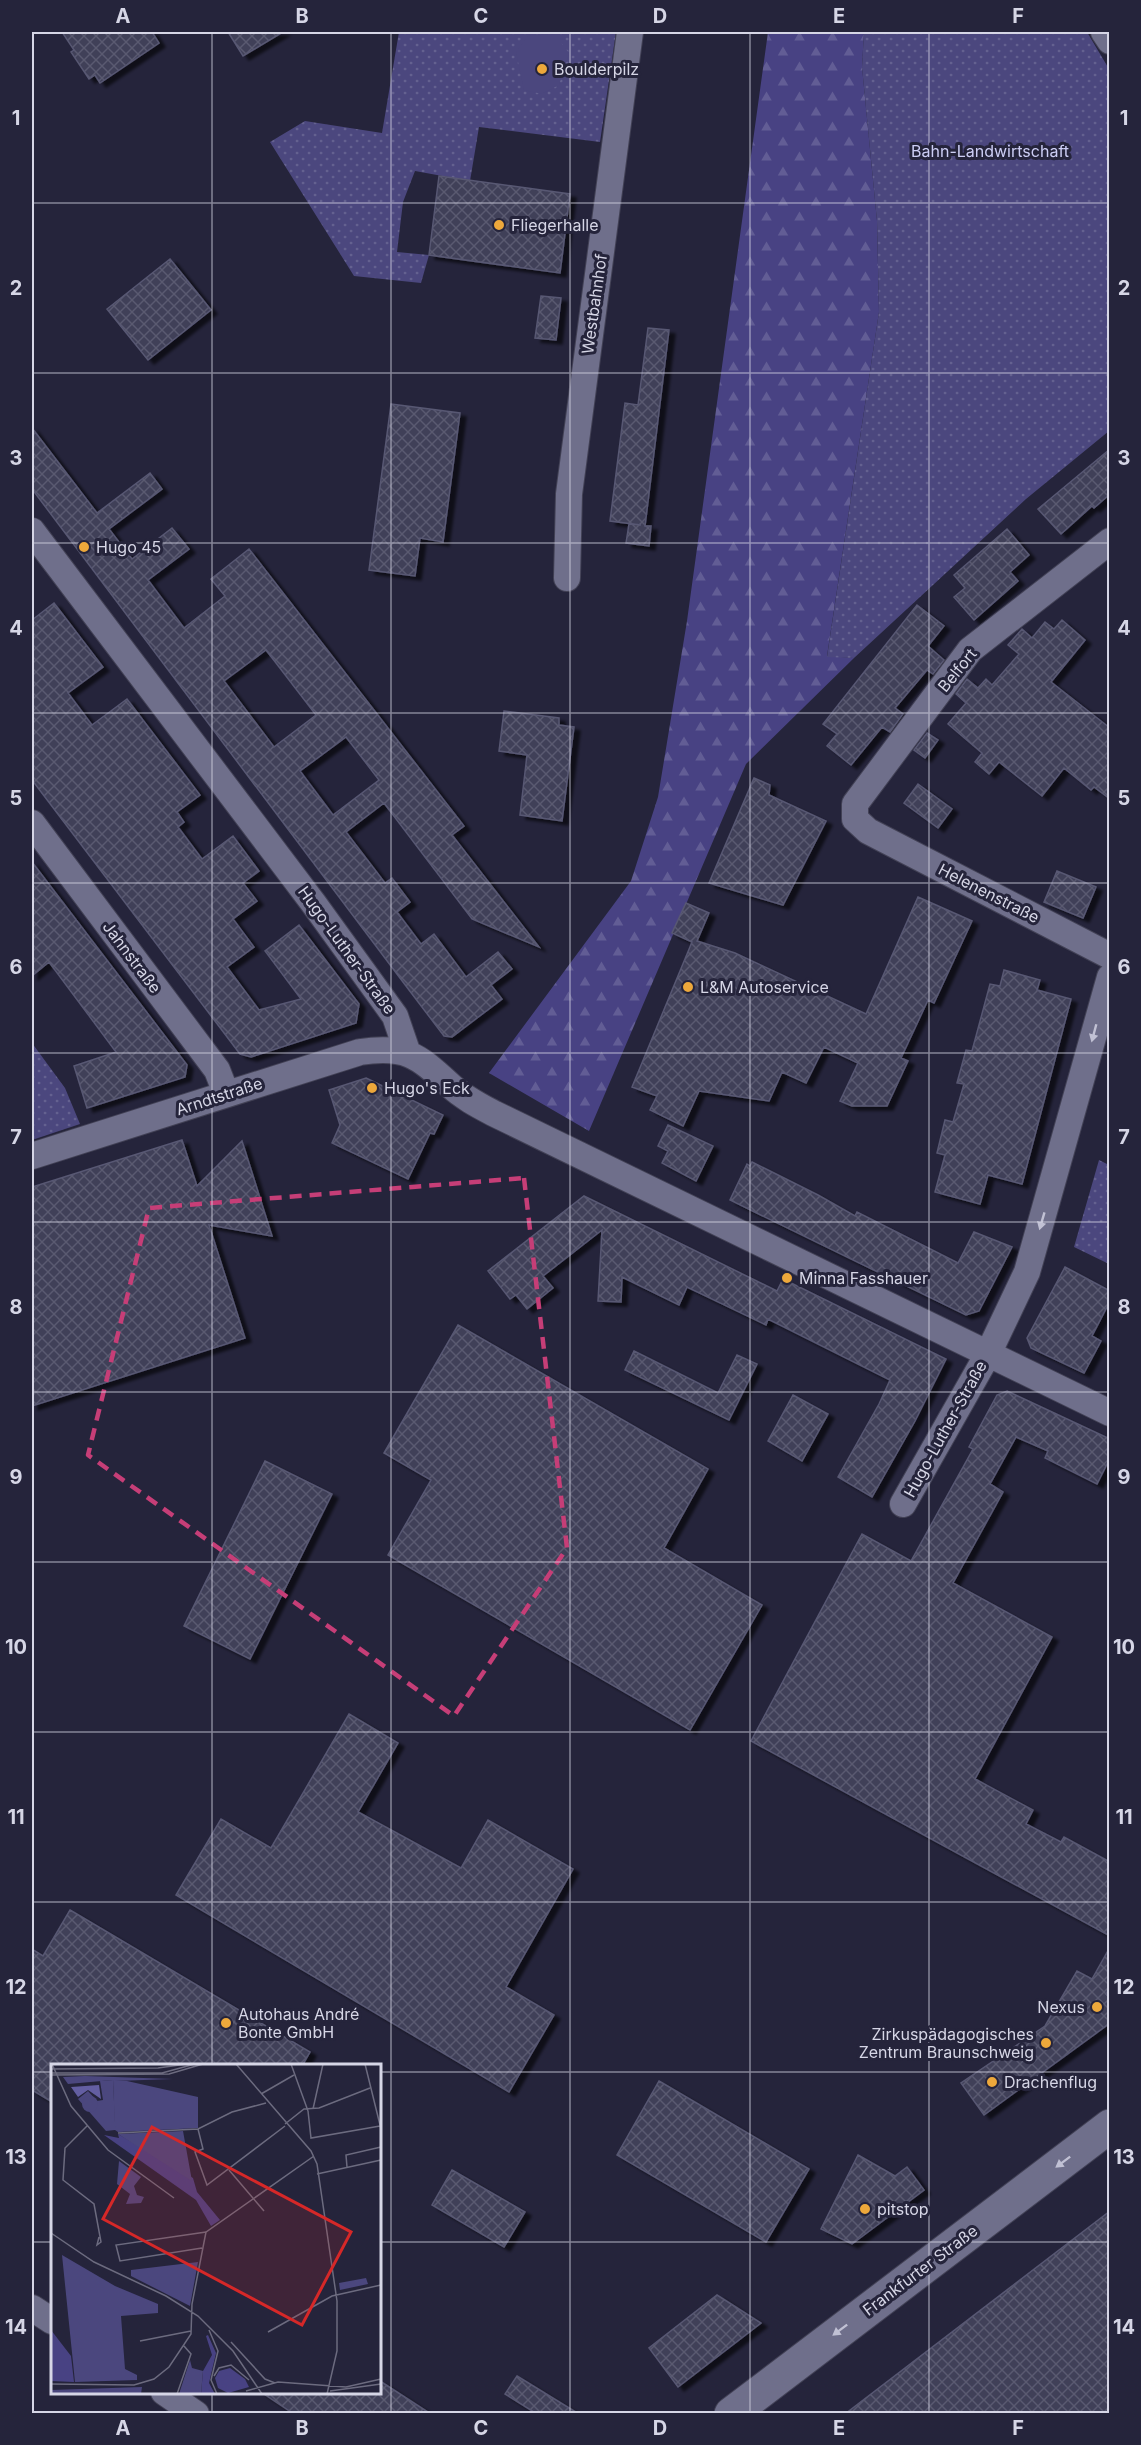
<svg xmlns="http://www.w3.org/2000/svg" width="1141" height="2445" viewBox="0 0 1141 2445" font-family="Inter,sans-serif">
	<defs>
		<pattern id="forest-firs" width="22" height="20" patternUnits="userSpaceOnUse" patternTransform="scale(1.5)"><rect width="22" height="20" fill="#484283"/><path d="M5 1l3.5 6h-7zM16 11l3.5 6h-7z" fill="#625d95"/></pattern>
		<pattern id="park-dots" width="8" height="8" patternUnits="userSpaceOnUse" patternTransform="scale(1.5)"><rect width="8" height="8" fill="#4b477e"/><path d="M2 2h.1M6 6h.1" fill="none" stroke="#646190" stroke-width="1.8" stroke-linecap="round"/></pattern>
		<pattern id="building-cross-hatch" width="8" height="8" patternUnits="userSpaceOnUse" patternTransform="scale(1.5)"><rect width="8" height="8" fill="#3f3f58"/><path d="M0 0l8 8M0 8l8-8" fill="none" stroke="#5a5a70"/></pattern>
		<filter id="shadow"><feDropShadow dx="6" dy="4" stdDeviation="1.5" flood-color="#0009"/></filter>
	</defs>
	<rect width="100%" height="100%" fill="#25243b"/>
	<!-- forest -->
	<path fill="url(#forest-firs)" d="M768 32H864L862 67 877 221 879 312 827 656 854 658 746 764 589 1131 489 1073 631 881 658 797 687 621Z"/>
	<!-- park -->
	<path fill="url(#park-dots)" d="M399 32H616L600 142 479 127 470 181 415 171 403 202 397 252 429 255 421 283 354 276 270 142 305 121 382 133Z
		M864 32H1087L1109 69V431L1026 499 854 658 827 657 879 312 877 221 862 67Z
		M32 1043 65 1088 80 1124 32 1140Z
		M1099 1160 1109 1165V1264L1074 1247Z"/>
	<!-- pitch -->
	<path fill="#4b477e" d="M554 34 569 53 559 85 542 94 524 90 516 52 528 36Z"/>
	<!-- building -->
	<path fill="url(#building-cross-hatch)" stroke="#585873" stroke-width="1.5" fill-rule="evenodd" filter="url(#shadow)" d="M62 32H152L159 43 100 83 95 75 89 79 71 52 74 50Z
		M228 32H283L243 56Z
		M439 176 570 194 560 273 429 255Z
		M170 259 211 310 148 360 107 309Z
		M541 296 561 298 556 340 535 338Z
		M648 328 669 330 645 526H651L649 546 626 543 629 524 641 525 610 521 625 403 638 405Z
		M391 404 460 413 443 542 420 538 415 576 369 570Z
		M32 428 97 513 150 473 162 489 109 529 132 559 172 528 189 549 148 580 184 628 225 596 211 579 249 549 464 826 452 835 539 947 472 919 384 803 346 832 385 883 392 878 410 902 397 912 421 944 434 934 466 977 498 952 512 969 491 985 502 999 452 1037 444 1036 409 990 32 489ZM266 650 316 715 274 747 224 681ZM346 737 379 780 333 815 300 771Z
		M1110 449V494L1094 508 1092 506 1061 534 1038 509Z
		M1007 529 1029 555 1010 572 1018 581 974 620 954 597 965 588 954 575Z
		M54 603 103 667 68 693 92 725 127 699 200 795 177 812 184 822 178 827 202 859 233 836 259 871 243 883 257 901 233 919 254 947 227 967 259 1010 301 999 265 951 299 925 359 1004 356 1023 251 1057 240 1054 32 780V620Z
		M917 605 944 626 928 646 944 660 933 674 927 670 895 708 903 714 890 732 882 727 851 765 827 746 837 734 823 724Z
		M1062 620 1085 640 1051 682 1110 728V799L1094 787 1091 790 1064 768 1042 796 999 762 989 774 975 762 982 753 948 724 966 703 956 694 967 679 978 688 986 679 992 685 1019 654 1008 645 1022 629 1032 638 1045 622 1054 629Z
		M504 711 559 718V725L574 727 562 821 520 815 527 755 499 751Z
		M927 733 938 740 925 758 914 750Z
		M754 778 770 785 769 795 826 821 783 905 709 883Z
		M918 784 952 809 938 828 904 803Z
		M32 862 187 1065 185 1077 87 1108 74 1066 116 1052 49 962 32 976Z
		M1057 871 1096 887 1083 918 1044 902Z
		M918 897 972 921 934 1003 928 1000 901 1058 908 1061 887 1106H852L840 1101 858 1063 824 1047 806 1083 782 1072 769 1101 699 1091 683 1126 650 1110 657 1096 632 1087 692 942 672 933 686 903 709 913 697 941 735 953 866 1014Z
		M1004 970 1040 980 1037 990 1071 999 1022 1184 988 1175 980 1204 935 1192 945 1155 937 1153 945 1120 953 1122 964 1084 957 1083 966 1050 972 1051 990 984 1000 986Z
		M366 1078 443 1115 434 1134 430 1133 408 1179 332 1143 340 1125 329 1090Z
		M668 1125 713 1146 696 1181 662 1163 668 1151 658 1146Z
		M182 1140 197 1186 242 1141 272 1236 209 1225 245 1338 32 1406V1187Z
		M752 1162 818 1195 855 1216 857 1212 958 1263 974 1232 1012 1247 979 1311 966 1315 730 1200 747 1164 750 1166Z
		M584 1196 777 1291 783 1279 946 1359 915 1421 872 1497 838 1477 879 1404 890 1380 768 1319 766 1325 687 1287 679 1305 622 1277 621 1302 598 1301 602 1230 543 1276 553 1288 527 1309 516 1295 510 1299 488 1271Z
		M1065 1267 1110 1291V1301L1092 1336 1101 1341 1084 1373 1031 1348 1027 1338Z
		M458 1325 708 1469 664 1548 762 1605 690 1730 388 1555 431 1480 384 1453Z
		M634 1351 718 1393 737 1355 757 1364 729 1420 625 1370Z
		M1007 1391 1110 1439V1458L1097 1484 1045 1458 1048 1451 1016 1437 990 1484 1003 1492 953 1583 1052 1637 975 1779 1033 1810 1026 1824 1061 1842 1064 1837 1110 1862V1936L751 1741 862 1534 911 1561 973 1449 969 1447 997 1395Z
		M793 1395 828 1414 802 1461 768 1441Z
		M265 1461 332 1494 250 1659 184 1626Z
		M349 1714 398 1743 358 1812 461 1868 488 1820 573 1869 506 1987 554 2015 509 2092 176 1895 221 1819 271 1848Z
		M70 1910 310 2052 302 2066H52V2102L32 2090V1949L43 1956Z
		M1110 1947V1987L1106 1994 1110 1999V2023L984 2115 961 2083 1045 2026 1077 1971 1092 1979Z
		M659 2081 809 2169 766 2242 617 2155Z
		M858 2155 895 2176 907 2167 924 2190 852 2244 821 2229Z
		M452 2170 525 2212 504 2247 432 2205Z
		M1110 2211V2414H845Z
		M717 2295 761 2323 678 2387 649 2348Z
		M517 2376 579 2414H537L505 2394Z
		M380 2381 431 2414H294L261 2392H380Z"/>
	<g fill="none" stroke-linecap="round" stroke-linejoin="round">
		<!-- minor casing -->
		<g stroke="#424155" stroke-width="28">
			<path id="minor" d="M1104 32 1110 41
				M32 531 314 904 395 1016 408 1054
				M1110 541 970 650 855 804V819L868 831 1110 956
				M567 578 569 494 630 32
				M32 823 217 1070 226 1093
				M32 1156 360 1052C407 1045 418 1056 451 1086 464 1098 480 1106 495 1114L1110 1413
				M903 1504 988 1354 1027 1272 1110 977
				M32 2308 52 2321
				M164 2392 196 2414"/>
		</g>
		<!-- secondary casing -->
		<g stroke="#424155" stroke-width="35">
			<path id="secondary" d="M731 2414 1110 2126"/>
		</g>
		<!-- minor -->
		<use href="#minor" stroke="#6f6f8b" stroke-width="26"/>
		<!-- secondary -->
		<use href="#secondary" stroke="#6f6f8b" stroke-width="33"/>
	</g>
	<!-- one-way arrows -->
	<defs><path id="oneway-solid" d="M-6-.8H1V-3.2L6.5 0L1 3.2V.8H-6Z" transform="scale(1.5)"/></defs>
	<g fill="#c1c1d4">
		<use href="#oneway-solid" transform="translate(1094 1033) rotate(105)"/>
		<use href="#oneway-solid" transform="translate(1042 1221) rotate(106)"/>
		<use href="#oneway-solid" transform="translate(1063 2162) rotate(143)"/>
		<use href="#oneway-solid" transform="translate(840 2330) rotate(143)"/>
	</g>
	<!-- marked area -->
	<path fill="none" stroke="#c63e77" stroke-width="4.5" stroke-dasharray="12 8" stroke-linejoin="round" d="M524 1178 567 1548 454 1716 88 1455 149 1208Z"/>
	<!-- grid -->
	<path fill="none" stroke="#d6d6e6" stroke-width="1.5" stroke-opacity="0.55" d="M212 32V2066M391 32V2414M570 32V2414M750 32V2414M929 32V2414M32 203H1110M32 373H1110M32 543H1110M32 713H1110M32 883H1110M32 1053H1110M32 1222H1110M32 1392H1110M32 1562H1110M32 1732H1110M32 1902H1110M32 2072H52M380 2072H1110M32 2242H52M380 2242H1110M212 2392V2414"/>
	<!-- markers -->
	<g fill="#eda83b" stroke="#25243b" stroke-width="2">
		<circle cx="542" cy="69" r="6"/>
		<circle cx="499" cy="225" r="6"/>
		<circle cx="84" cy="547" r="6"/>
		<circle cx="688" cy="987" r="6"/>
		<circle cx="372" cy="1088" r="6"/>
		<circle cx="787" cy="1278" r="6"/>
		<circle cx="1097" cy="2007" r="6"/>
		<circle cx="226" cy="2023" r="6"/>
		<circle cx="1046" cy="2043" r="6"/>
		<circle cx="992" cy="2082" r="6"/>
		<circle cx="865" cy="2209" r="6"/>
	</g>
	<g text-anchor="middle" dominant-baseline="central" stroke-width="6" stroke-linejoin="round" paint-order="stroke">
		<!-- poi labels -->
		<g font-size="16" fill="#d6d6e6" stroke="#25243b" text-anchor="start">
			<text x="554" y="69">Boulderpilz</text>
			<text x="511" y="225">Fliegerhalle</text>
			<text x="96" y="547">Hugo 45</text>
			<text x="700" y="987">L&amp;M Autoservice</text>
			<text x="384" y="1088">Hugo's Eck</text>
			<text x="799" y="1278">Minna Fasshauer</text>
			<text x="1085" y="2007" text-anchor="end">Nexus</text>
			<text x="238" y="2014">Autohaus André<tspan x="238" dy="18">Bonte GmbH</tspan></text>
			<text x="1034" y="2034" text-anchor="end">Zirkuspädagogisches<tspan x="1034" dy="18">Zentrum Braunschweig</tspan></text>
			<text x="1004" y="2082">Drachenflug</text>
			<text x="877" y="2209">pitstop</text>
		</g>
		<!-- park labels -->
		<g font-size="16" fill="#cdcef5" stroke="#25243b">
			<text x="990" y="151">Bahn-Landwirtschaft</text>
		</g>
		<!-- street labels -->
		<g font-size="16" fill="#d6d6e6" stroke="#25243b">
			<text transform="translate(594 304) rotate(-82)">Westbahnhof</text>
			<text transform="translate(957 670) rotate(-51)">Belfort</text>
			<text transform="translate(989 893) rotate(27)">Helenenstraße</text>
			<text transform="translate(347 950) rotate(54)">Hugo-Luther-Straße</text>
			<text transform="translate(132 957) rotate(53)">Jahnstraße</text>
			<text transform="translate(219 1096) rotate(-18)">Arndtstraße</text>
			<text transform="translate(945 1429) rotate(-61)">Hugo-Luther-Straße</text>
			<text transform="translate(920 2270) rotate(-37)">Frankfurter Straße</text>
		</g>
	</g>
	<!-- overview -->
	<g transform="translate(51 2064)">
		<rect width="330" height="330" fill="#25243b"/>
		<path d="M12 13 34 12 122 15 64 17 67 68 64 66 62 16 17 20ZM315 214 317 220 289 226 288 219Z" fill="#4b477e"/>
		<path d="M67 70 142 114 146 128 169 156 160 162 145 136 53 71 68 74ZM0 266 20 292 23 318 0 317ZM157 271 165 289 158 319 164 330H150L152 307 161 291 155 272ZM179 304 194 315 198 323 177 329 167 324 164 314 168 307Z" fill="#484283"/>
		<path d="M62 16 64 59 63 17H76L147 33V64L67 68 64 62V66L55 67 27 35 37 27 46 37 52 36 49 17ZM132 67 141 117 67 70ZM68 97 90 113 83 122 86 131 93 133 90 139 75 140 79 130 66 120ZM11 191 64 222 107 240V249L70 252 74 305 86 311V316L24 318ZM147 198 139 242 80 212V206ZM139 296 141 304 152 307 150 330H128ZM91 323 90 330H0V326Z" fill="#4b477e"/>
		<path d="M31 40a8 8 0 1 1 16 0a8 8 0 1 1-16 0Z" fill="#4b477e"/>
		<path d="M48 21 50 35 37 26 27 33 20 23Z" fill="#635ea2"/>
		<path fill="none" stroke="#6c6b7f" stroke-width="1.5" d="M1 0 20 42 57 86 123 134M185 0 260 87 266 100 286 237V287L276 330M240 0 257 47M314 0 330 65M0 5 107 4 136 0M0 9H111L144 0M0 11 118 10 152 0M210 30 243 11M262 45 272 0M257 47 260 74 329 62M234 60 253 45 268 44 319 24M36 62 14 84 12 116 43 140 50 178 46 181 48 173M147 65 152 85 144 88 156 121 234 62M67 69 147 65 181 48 215 39M296 103 295 91 330 83M178 106 213 147M266 110 330 96M0 169 43 198 115 232 147 252 182 287 211 330M151 184 69 197 65 181 155 168 263 92M158 266 167 287 160 316 166 330M217 268 281 232 330 221M89 277 140 267M180 278 214 315 224 319M163 312 168 304 180 301 198 316M0 320 83 321 103 315 118 303 140 270 141 240 155 168M195 327 227 318 295 323 330 315M279 327 330 320M126 330 140 290 133 282"/>
		<path fill="#d62828" fill-opacity="0.15" stroke="#d62828" stroke-width="3" d="M101 63 300 168 251 261 52 155Z"/>
		<rect width="330" height="330" fill="none" stroke="#d6d6e6" stroke-width="3"/>
	</g>
	<!-- border -->
	<rect width="1141" height="2445" fill="none" stroke="#25243b" stroke-width="66"/>
	<rect x="33" y="33" width="1075" height="2379" fill="none" stroke="#d6d6e6" stroke-width="2"/>
	<g font-size="20" text-anchor="middle" font-weight="bold" fill="#d6d6e6">
		<text x="123" y="23">A</text>
		<text x="302" y="23">B</text>
		<text x="481" y="23">C</text>
		<text x="660" y="23">D</text>
		<text x="839" y="23">E</text>
		<text x="1018" y="23">F</text>
		<text x="16" y="125">1</text>
		<text x="1124" y="125">1</text>
		<text x="16" y="295">2</text>
		<text x="1124" y="295">2</text>
		<text x="16" y="465">3</text>
		<text x="1124" y="465">3</text>
		<text x="16" y="635">4</text>
		<text x="1124" y="635">4</text>
		<text x="16" y="805">5</text>
		<text x="1124" y="805">5</text>
		<text x="16" y="974">6</text>
		<text x="1124" y="974">6</text>
		<text x="16" y="1144">7</text>
		<text x="1124" y="1144">7</text>
		<text x="16" y="1314">8</text>
		<text x="1124" y="1314">8</text>
		<text x="16" y="1484">9</text>
		<text x="1124" y="1484">9</text>
		<text x="16" y="1654">10</text>
		<text x="1124" y="1654">10</text>
		<text x="16" y="1824">11</text>
		<text x="1124" y="1824">11</text>
		<text x="16" y="1994">12</text>
		<text x="1124" y="1994">12</text>
		<text x="16" y="2164">13</text>
		<text x="1124" y="2164">13</text>
		<text x="16" y="2334">14</text>
		<text x="1124" y="2334">14</text>
		<text x="123" y="2435">A</text>
		<text x="302" y="2435">B</text>
		<text x="481" y="2435">C</text>
		<text x="660" y="2435">D</text>
		<text x="839" y="2435">E</text>
		<text x="1018" y="2435">F</text>
	</g>
</svg>
